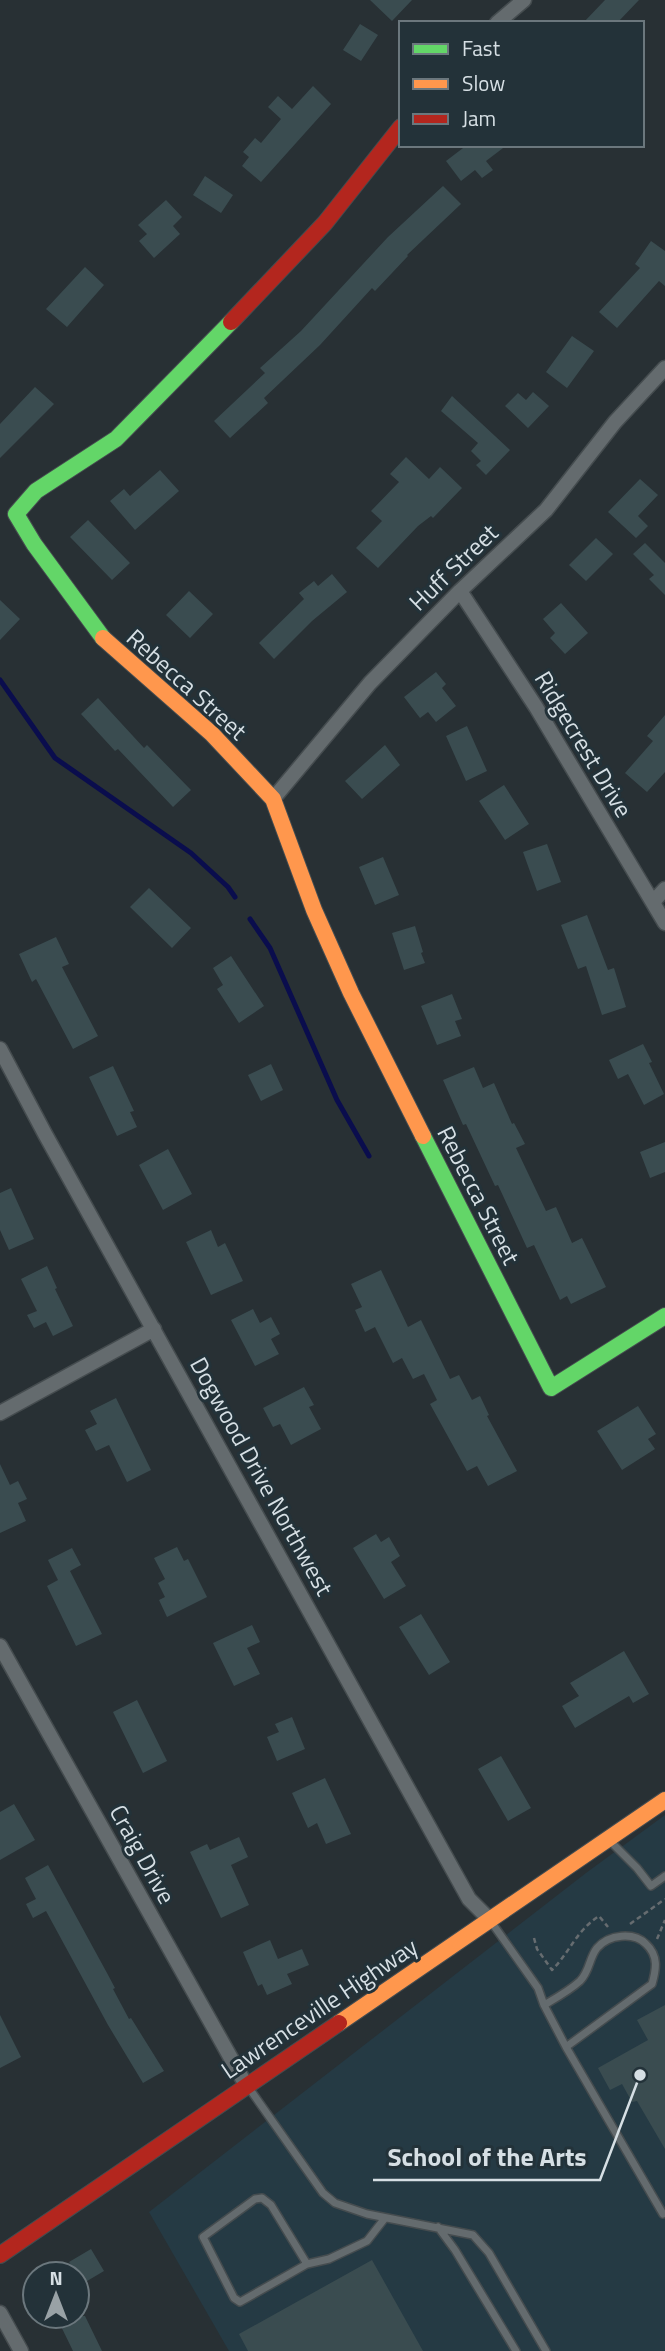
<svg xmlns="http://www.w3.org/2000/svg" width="665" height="2351" viewBox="0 0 665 2351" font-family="'Titillium Web',sans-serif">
	<rect width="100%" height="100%" fill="#283034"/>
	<!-- built -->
	<path fill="#253a44" d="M665 1815V2351H229L149 2212 586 1873Z"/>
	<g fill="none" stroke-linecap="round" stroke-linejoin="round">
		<!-- stream -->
		<path stroke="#0a0d4d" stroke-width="5" d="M0 680 55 758 191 853 228 887 235 897
			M250 919 270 948 337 1100 369 1156"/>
	</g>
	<!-- building -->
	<path fill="#3a4c50" d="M370 0H412L392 21Z
		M605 0H639L617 23H583Z
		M360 24 378 35 361 61 343 50Z
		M313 86 331 104 261 182 242 166 249 157 243 152 255 138 261 143 281 119 268 107 278 96 292 109Z
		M467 145H507L486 161 493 170 482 178 475 170 461 181 446 161Z
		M205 176 233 195 221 213 193 195Z
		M443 186 461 204 407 255 408 256 375 291 372 288 320 345 264 398 268 403 230 438 214 421 265 373 260 368 301 331 388 237Z
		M166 200 182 217 173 226 180 234 154 258 139 241 147 234 138 225Z
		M651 241 665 251V286L659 281 617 328 599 312 640 268 635 264Z
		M85 267 104 285 67 327 46 309Z
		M572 336 594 351 567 388 546 372Z
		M35 387 54 404 0 458V424Z
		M533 392 549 406 528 428 505 406 518 393 526 400Z
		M452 396 510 450 486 475 476 465 481 461 471 451 478 443 441 411Z
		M406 457 429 479 440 467 462 488 433 518 431 516 418 526 378 568 356 548 382 521 371 511 399 482 390 474Z
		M160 470 179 491 135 530 110 501 124 489 130 496Z
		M640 479 658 495 638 516 648 526 636 538 608 512Z
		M88 520 130 563 112 580 70 537Z
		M596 538 613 554 586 581 569 565Z
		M645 543 665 563V595L649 579 654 575 633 554Z
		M332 574 347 592 312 621 274 659 259 643 304 599 299 593 314 581 318 586Z
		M189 591 213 614 190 638 166 615Z
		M0 600 20 619 0 640Z
		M561 603 588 633 565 654 550 638 555 633 543 619Z
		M436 672 446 684 442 688 456 706 436 722 428 712 420 718 404 697Z
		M98 698 144 748 147 745 191 790 173 807 118 749 115 751 81 714Z
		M665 715V772L647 792 625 773 653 741 647 736Z
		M467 726 487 771 466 781 446 736Z
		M385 745 400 765 362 799 345 781Z
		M504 785 529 824 505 840 479 801Z
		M547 844 561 882 537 891 523 852Z
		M383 857 399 895 375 905 359 867Z
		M149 888 191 928 172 948 130 907Z
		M587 915 608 970 614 968 626 1007 602 1015 586 966 578 969 561 925Z
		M415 926 423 952 421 953 425 963 404 970 392 933Z
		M56 937 69 964 62 967 98 1036 73 1049 36 979 32 982 19 954Z
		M231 956 264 1006 239 1023 217 989 223 985 213 968Z
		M452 994 462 1019 455 1021 461 1036 437 1045 421 1006Z
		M643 1044 652 1062 649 1063 664 1094 644 1105 628 1074 618 1079 609 1060Z
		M271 1064 283 1090 261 1101 248 1075Z
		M113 1066 134 1111 130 1112 137 1127 117 1136 89 1077Z
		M474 1067 483 1088 494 1083 512 1124 514 1123 525 1144 516 1148 546 1211 556 1207 572 1243 582 1238 606 1287 571 1304 567 1296 560 1300 534 1245 527 1248 498 1185 495 1186 466 1124 463 1125 443 1080Z
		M665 1142V1172L650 1178 640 1152Z
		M168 1149 192 1194 163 1210 139 1165Z
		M11 1188 34 1239 9 1250 0 1230V1193Z
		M211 1230 218 1247 225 1243 243 1281 211 1295 186 1242Z
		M47 1266 57 1288 55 1289 73 1326 53 1336 46 1322 34 1328 27 1315 37 1311 21 1279Z
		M381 1270 408 1327 421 1320 450 1379 459 1375 472 1400 480 1396 489 1415 487 1416 517 1471 488 1486 477 1466 467 1471 430 1404 437 1400 424 1374 413 1379 402 1358 393 1363 375 1327 365 1332 355 1310 362 1307 351 1284Z
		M253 1309 260 1323 271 1317 280 1334 271 1339 279 1354 255 1366 231 1320Z
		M304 1387 314 1405 309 1407 321 1429 291 1445 280 1424 273 1427 263 1408Z
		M116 1398 151 1470 127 1482 109 1445 96 1451 85 1430 97 1424 90 1411Z
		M638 1406 656 1434 648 1439 655 1449 622 1470 597 1431Z
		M0 1464 10 1485 18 1481 27 1499 18 1503 26 1521 0 1533Z
		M376 1534 381 1542 389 1537 400 1556 391 1562 406 1586 384 1599 353 1548Z
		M177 1547 184 1561 188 1559 207 1597 167 1617 159 1600 165 1597 158 1583 165 1579 154 1558Z
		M72 1548 81 1565 70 1571 102 1634 76 1646 47 1586 58 1580 48 1560Z
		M421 1614 450 1662 429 1675 399 1627Z
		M252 1625 260 1642 247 1648 260 1674 234 1686 213 1643Z
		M624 1651 649 1694 633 1703 629 1696 575 1728 562 1706 579 1696 570 1683Z
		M137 1700 167 1761 143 1773 113 1712Z
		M292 1717 305 1749 277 1761 267 1737 279 1732 275 1724Z
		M501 1756 531 1808 508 1821 478 1769Z
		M325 1778 351 1834 326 1844 317 1823 308 1828 292 1793Z
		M14 1804 35 1840 0 1860V1812Z
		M239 1837 248 1857 231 1865 249 1905 221 1918 190 1852 207 1844 210 1850Z
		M48 1865 107 1973 115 1988 113 1989 129 2019 131 2018 164 2071 143 2083 108 2025 46 1911 33 1918 26 1904 36 1899 25 1878Z
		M270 1940 278 1959 302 1949 309 1965 287 1974 292 1984 267 1995 262 1984 258 1986 243 1952Z
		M665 2005V2149L637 2101 632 2102 622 2084 610 2090 598 2068 648 2040 637 2020Z
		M0 2015 21 2057 0 2068Z
		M91 2249 104 2271 77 2287V2274L69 2262Z
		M372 2260 423 2351H248L239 2334Z
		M56 2316H85L102 2351H73Z"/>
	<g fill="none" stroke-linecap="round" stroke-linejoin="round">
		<!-- lane casing -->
		<g stroke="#454c4f" stroke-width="10">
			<path id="lane" d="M611 1842 637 1868 651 1886 665 1876
				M492 1923 538 1988 544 2005 566 2047 663 2214
				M544 2005C556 1998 569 1991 580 1981 590 1971 589 1958 597 1948 609 1934 634 1932 646 1944 659 1956 656 1970 652 1984L566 2047
				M249 2088 323 2193 335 2203 367 2214 473 2235 489 2253 546 2351
				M438 2227 455 2250 516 2351
				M307 2264 271 2205 262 2198 255 2199 203 2237 234 2298 240 2302 307 2264 329 2259 367 2241 385 2218"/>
		</g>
		<!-- street casing -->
		<g stroke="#454c4f" stroke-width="17">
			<path id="street" d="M497 23 524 0
				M460 591 536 707 665 923
				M273 799 370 683 460 591 546 510 615 422 665 368
				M653 902 665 889
				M0 1049 45 1134 469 1899 490 1920
				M0 1413 154 1329
				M0 1646 246 2085
				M0 2313 21 2351"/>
		</g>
		<!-- fast casing -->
		<g stroke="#454c4f" stroke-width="18">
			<path id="fast" d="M103 638 34 544 16 514 36 491 116 439 231 322
				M423 1136 551 1388 665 1316"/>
		</g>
		<!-- slow casing -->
		<g stroke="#454c4f" stroke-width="18">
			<path id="slow" d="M103 638 212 734 273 799 314 910 351 993 423 1136
				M339 2023 665 1800"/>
		</g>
		<!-- jam casing -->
		<g stroke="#454c4f" stroke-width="18">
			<path id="jam" d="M231 322 325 223 401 127
				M0 2255 339 2023"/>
		</g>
		<!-- path -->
		<path stroke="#666c70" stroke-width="2.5" stroke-dasharray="5 3.5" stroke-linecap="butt" d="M630 1924 665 1899
			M534 1938 537 1949 552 1970C570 1952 576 1931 599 1916L608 1927
			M657 1939 665 1920"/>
		<!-- lane -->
		<use href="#lane" stroke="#646b6e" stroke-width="7"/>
		<!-- street -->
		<use href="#street" stroke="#646b6e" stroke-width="14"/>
		<!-- fast -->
		<use href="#fast" stroke="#63d668" stroke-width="16"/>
		<!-- slow -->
		<use href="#slow" stroke="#ff974d" stroke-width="16"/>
		<!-- jam -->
		<use href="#jam" stroke="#b3261e" stroke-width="16"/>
	</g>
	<g text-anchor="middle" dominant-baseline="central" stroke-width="6" stroke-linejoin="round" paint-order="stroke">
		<!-- street labels -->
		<g font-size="24" fill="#d6dfe4" stroke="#233239">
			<text transform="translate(453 567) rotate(-44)">Huff Street</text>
			<text transform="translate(187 684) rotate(42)">Rebecca Street</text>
			<text transform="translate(584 744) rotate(59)">Ridgecrest Drive</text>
			<text transform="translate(479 1195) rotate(63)">Rebecca Street</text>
			<text transform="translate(262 1476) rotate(61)">Dogwood Drive Northwest</text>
			<text transform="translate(143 1854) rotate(61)">Craig Drive</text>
			<text transform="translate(319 2008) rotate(-34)">Lawrenceville Highway</text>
		</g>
	</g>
	<!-- callouts -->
	<path fill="none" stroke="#d6dfe4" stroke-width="2.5" d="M640 2075L600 2180H373"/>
	<circle fill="#d6dfe4" stroke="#233239" stroke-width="2.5" cx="640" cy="2075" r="7"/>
	<g font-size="26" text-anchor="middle" font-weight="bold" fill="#d6dfe4" stroke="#233239" stroke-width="6" stroke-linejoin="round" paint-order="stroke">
		<text x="487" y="2166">School of the Arts</text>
	</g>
	<!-- legend -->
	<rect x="399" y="21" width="245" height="126" fill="#233239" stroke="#6b777d" stroke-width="2"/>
	<rect x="413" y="44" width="35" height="10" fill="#63d668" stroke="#6b777d" stroke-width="2"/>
	<text x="462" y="56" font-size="21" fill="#d6dfe4">Fast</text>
	<rect x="413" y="79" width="35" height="10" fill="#ff974d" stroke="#6b777d" stroke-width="2"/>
	<text x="462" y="91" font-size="21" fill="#d6dfe4">Slow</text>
	<rect x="413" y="114" width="35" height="10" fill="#b3261e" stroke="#6b777d" stroke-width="2"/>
	<text x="462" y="126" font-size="21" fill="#d6dfe4">Jam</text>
	<!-- north arrow -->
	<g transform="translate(56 2295)"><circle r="33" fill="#233239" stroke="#6b777d" stroke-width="2"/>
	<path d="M0-5L12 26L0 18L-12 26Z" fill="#99a2a6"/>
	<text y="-10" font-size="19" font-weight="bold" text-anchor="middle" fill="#d6dfe4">N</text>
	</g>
</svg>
